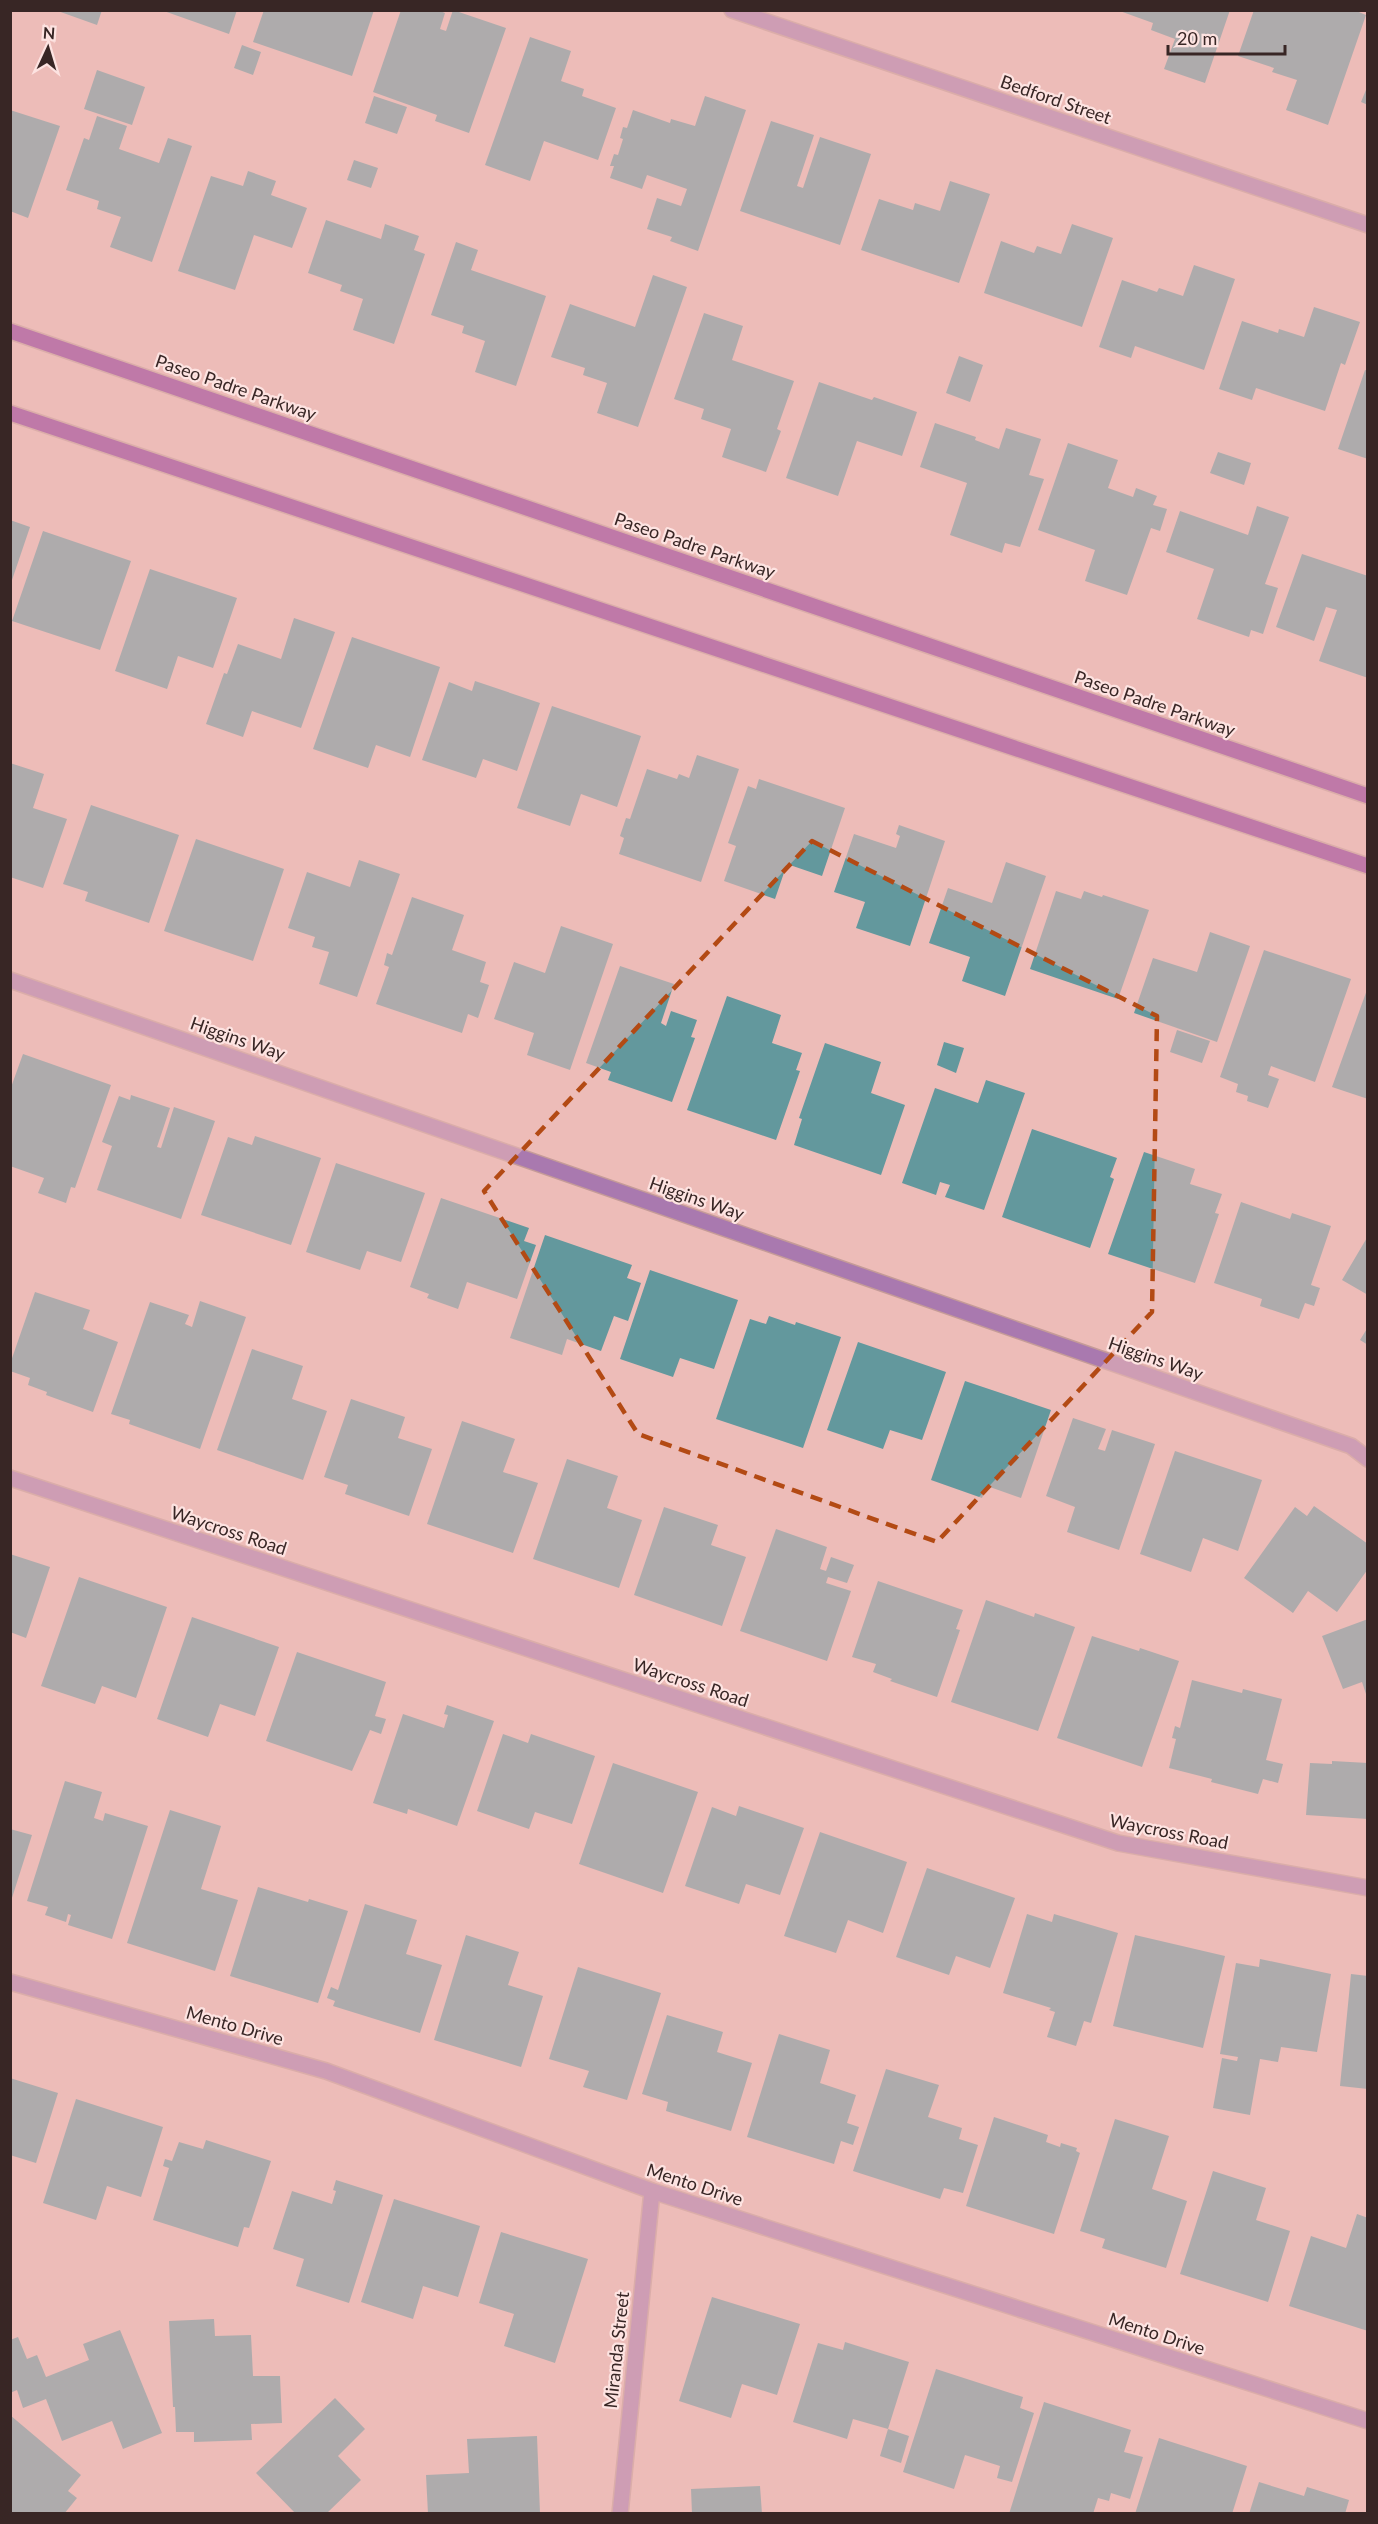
<svg xmlns="http://www.w3.org/2000/svg" width="1378" height="2524" viewBox="0 0 1378 2524" font-family="Lato,sans-serif">
	<rect width="100%" height="100%" fill="#edbcb8"/>
	<!-- building -->
	<path fill="#63989d" d="M55 10H102L97 25Z
		M161 10H237L229 34Z
		M264 10H374L352 76 253 42Z
		M401 10H438L445 13 440 29 446 31 453 10 506 28 469 133 435 121 437 115 373 92Z
		M1117 10H1230L1205 83 1164 69 1175 39 1151 30 1153 23Z
		M1254 10H1354L1366 15 1328 125 1286 110 1297 80 1272 72 1274 68 1238 56Z
		M530 37 571 51 561 81 584 89 582 96 616 108 598 160 544 141 530 181 485 165Z
		M242 45 261 52 253 75 234 68Z
		M97 70 145 87 132 125 84 109Z
		M1368 85V105L1361 102Z
		M374 96 407 107 397 134 365 123Z
		M705 96 746 110 698 251 670 241 672 237 647 229 657 198 681 206 687 189 647 175 642 189 610 178 614 166H610L614 154 618 155 623 139 620 138 623 127 627 128 633 110 670 123 671 119 695 126Z
		M10 110 60 126 28 218 10 211Z
		M97 116 127 126 119 149 159 163 168 138 192 146 152 262 110 247 121 217 97 209 99 201 66 190 84 138 89 140Z
		M771 121 814 135 797 186 803 188 820 137 871 154 840 245 740 211Z
		M354 160 378 168 371 188 347 180Z
		M248 171 276 181 271 195 307 208 292 248 254 235 235 290 178 271 211 176 243 186Z
		M950 181 990 194 959 283 861 250 879 199 913 210 915 203 940 211Z
		M326 220 381 239 385 224 419 236 414 250 425 254 394 344 353 330 363 299 340 291 342 285 308 273Z
		M1072 224 1113 238 1082 327 984 293 1001 241 1034 253 1037 246 1061 254Z
		M456 242 478 250 471 270 546 296 516 386 475 372 485 341 462 333 464 326 431 315Z
		M1194 265 1235 279 1204 370 1135 346 1131 358 1099 347 1122 280 1157 292 1159 288 1183 296Z
		M653 275 687 287 638 427 597 413 607 383 583 375 585 368 551 357 570 304 635 327Z
		M1314 307 1360 322 1345 365 1341 363 1325 411 1256 388 1252 400 1219 389 1242 321 1278 333 1279 329 1304 337Z
		M704 313 743 326 732 360 794 381 777 429 781 431 766 472 722 457 731 429 701 419 704 409 674 399Z
		M959 356 983 365 970 402 946 393Z
		M1365 370 1368 371V459L1338 449Z
		M819 382 872 400 874 397 917 412 902 456 857 441 838 496 786 478Z
		M935 423 976 437 975 440 999 449 1006 428 1041 439 1029 475 1044 479 1020 547 1005 543 1002 553 950 535 967 483 920 467Z
		M1068 443 1118 460 1108 488 1133 497 1136 488 1157 496 1153 505 1167 509 1160 531 1151 528 1127 595 1085 581 1095 550 1038 530Z
		M1218 452 1251 463 1244 485 1210 473Z
		M1257 506 1289 517 1265 584 1278 588 1263 634 1251 630 1249 637 1197 619 1214 569 1166 552 1180 511 1248 535Z
		M10 520 30 527 11 583H10Z
		M43 531 131 561 100 650 12 621Z
		M1302 554 1368 576V678L1319 661 1337 610 1326 607 1314 641 1276 627Z
		M150 569 237 598 213 668 178 656 167 689 115 671Z
		M294 618 335 632 301 728 252 711 243 737 206 724 224 673 227 674 238 644 281 659Z
		M352 637 440 667 410 757 376 745 368 768 313 749Z
		M475 681 540 703 517 771 483 759 476 778 422 760 449 682 472 691Z
		M552 706 641 736 617 807 581 794 570 826 517 808Z
		M697 755 739 769 701 882 619 854 624 838 620 836 626 818 630 819 647 769 677 779 679 774 689 778Z
		M10 763 44 774 33 808 67 819 43 888 10 877Z
		M759 779 845 808 822 876 787 864 775 899 724 881 736 846 728 843 748 786 756 789Z
		M91 805 179 835 149 923 85 901 88 892 63 884Z
		M899 825 945 841 910 946 856 928 865 902 834 892 854 834 896 848 900 836 896 834Z
		M196 839 284 869 253 961 164 931Z
		M359 860 400 874 357 997 319 984 329 952 312 947 315 937 288 928 307 872 350 887Z
		M1006 862 1046 876 1005 996 962 981 970 957 929 943 948 888 992 903Z
		M1056 891 1081 899 1084 891 1102 897 1103 895 1149 910 1118 999 1030 969Z
		M412 897 464 915 452 950 486 962 480 982 489 985 478 1018 468 1014 462 1033 376 1004 389 967 384 965 387 953 392 955Z
		M561 926 613 944 570 1070 527 1055 534 1033 494 1019 514 962 545 973Z
		M1210 932 1250 946 1217 1042 1134 1013 1153 958 1197 972Z
		M1264 950 1351 979 1315 1082 1271 1066 1268 1075 1279 1079 1268 1108 1247 1101 1248 1096 1236 1092 1238 1084 1220 1077Z
		M620 966 674 984 661 1023 666 1026 671 1011 697 1020 691 1037 695 1038 672 1102 608 1080 611 1072 586 1063Z
		M1368 987V1099L1332 1087Z
		M727 996 781 1015 772 1043 802 1053 796 1070 800 1071 776 1140 687 1110Z
		M1177 1030 1210 1041 1202 1063 1170 1052Z
		M944 1042 964 1048 956 1073 937 1065Z
		M825 1043 881 1062 871 1093 905 1105 881 1175 794 1145 802 1119 799 1118Z
		M23 1054 111 1085 75 1188 71 1187 66 1203 38 1193 44 1178 10 1166V1090Z
		M986 1080 1025 1093 984 1210 945 1197 950 1185 940 1182 936 1195 902 1183 935 1088 978 1103Z
		M131 1095 170 1108 157 1147 161 1148 174 1107 215 1121 181 1219 97 1190 112 1146 102 1142 119 1096 130 1100Z
		M1032 1129 1117 1158 1110 1177 1114 1179 1090 1248 1002 1217Z
		M255 1136 321 1158 291 1245 201 1215 228 1137 252 1145Z
		M1144 1152 1195 1169 1190 1184 1222 1194 1215 1213 1219 1214 1195 1283 1108 1254Z
		M336 1163 425 1193 401 1262 367 1251 360 1270 306 1252Z
		M441 1198 529 1228 524 1241 536 1245 517 1299 467 1282 458 1309 427 1298 429 1294 410 1287Z
		M1241 1202 1290 1219 1292 1213 1331 1226 1311 1285 1320 1288 1314 1306 1305 1303 1299 1319 1260 1306 1262 1299 1214 1283Z
		M545 1235 632 1265 627 1278 641 1283 628 1321 614 1316 601 1351 567 1339 562 1355 510 1338Z
		M1368 1236V1295L1342 1280Z
		M650 1270 738 1300 714 1369 680 1358 673 1377 620 1359Z
		M35 1292 90 1310 83 1329 118 1342 93 1412 46 1395 47 1392 28 1385 30 1378 10 1371V1364Z
		M200 1301 246 1317 200 1449 129 1424 130 1420 111 1414 150 1302 189 1315 185 1324 192 1327Z
		M769 1316 795 1325 796 1322 841 1337 803 1448 716 1419 750 1319 766 1324Z
		M1368 1327V1345L1360 1340Z
		M858 1342 946 1372 922 1440 890 1430 883 1449 827 1430Z
		M252 1349 303 1366 292 1399 327 1411 303 1480 217 1450Z
		M965 1381 1051 1410 1021 1498 987 1486 982 1498 931 1480Z
		M351 1399 405 1417 398 1438 432 1449 409 1516 345 1494 348 1485 324 1477Z
		M1073 1418 1106 1429 1098 1449 1105 1451 1112 1430 1155 1444 1119 1550 1067 1532 1075 1507 1046 1496Z
		M462 1421 515 1439 503 1472 538 1483 513 1553 427 1524Z
		M1175 1451 1262 1480 1238 1551 1203 1538 1191 1572 1140 1554Z
		M567 1459 618 1476 607 1508 642 1520 619 1588 533 1559Z
		M1314 1506 1368 1544V1569L1337 1612 1308 1591 1293 1613 1244 1578 1295 1507 1307 1516Z
		M664 1507 718 1525 711 1545 746 1557 722 1626 634 1595Z
		M776 1529 827 1547 820 1569 826 1571 831 1557 854 1565 847 1583 828 1577 826 1583 851 1591 827 1661 740 1631Z
		M10 1554 50 1567 26 1638 10 1632Z
		M79 1577 167 1607 136 1698 102 1686 95 1704 41 1686Z
		M878 1581 963 1610 956 1629 960 1630 937 1697 890 1681 892 1679 873 1672 876 1664 852 1657Z
		M986 1600 1034 1617 1035 1613 1075 1627 1038 1731 951 1702Z
		M192 1617 279 1647 255 1716 220 1704 208 1737 157 1719Z
		M1368 1619V1697H1367L1362 1682 1343 1689 1322 1636Z
		M1092 1636 1139 1651 1140 1648 1179 1661 1142 1767 1057 1738Z
		M297 1652 386 1682 375 1716 386 1719 381 1734 370 1730 352 1771 266 1741Z
		M1192 1680 1242 1693 1243 1689 1282 1699 1266 1760 1283 1764 1278 1783 1263 1779 1258 1794 1211 1782 1212 1779 1169 1768 1176 1739 1172 1738 1175 1726 1180 1728Z
		M447 1705 494 1721 457 1826 408 1809 407 1814 373 1803 403 1714 444 1728 448 1715 444 1714Z
		M503 1734 528 1743 531 1734 595 1756 572 1824 535 1812 529 1829 477 1811Z
		M1332 1761 1368 1763V1819L1306 1815 1310 1763 1332 1764Z
		M613 1763 698 1792 663 1893 579 1864Z
		M65 1781 102 1792 94 1818 103 1821 105 1813 148 1826 112 1939 68 1925 71 1915 68 1914 66 1922 45 1915 48 1907 27 1901Z
		M739 1806 804 1828 780 1895 746 1884 739 1904 685 1886 712 1807 736 1816Z
		M170 1810 221 1826 201 1889 238 1900 215 1971 127 1943Z
		M10 1829 32 1835 11 1901 10 1900Z
		M820 1832 907 1862 883 1933 848 1920 836 1953 784 1936Z
		M927 1868 1015 1898 990 1968 956 1956 949 1975 896 1957Z
		M258 1887 308 1902 309 1899 348 1911 318 2003 230 1976Z
		M365 1904 417 1920 406 1954 442 1965 420 2033 333 2006 335 2001 327 1998 331 1987 338 1990Z
		M1027 1914 1052 1922 1054 1914 1118 1933 1091 2023 1084 2021 1076 2046 1047 2037 1055 2012 1049 2010 1051 2008 1003 1993Z
		M466 1935 519 1952 508 1985 543 1996 521 2067 434 2040Z
		M1135 1935 1225 1956 1203 2048 1113 2026Z
		M1260 1959 1331 1974 1317 2052 1281 2047 1278 2062 1260 2059 1250 2115 1213 2108 1222 2058 1237 2061 1238 2057 1220 2054 1236 1963 1259 1967Z
		M578 1967 661 1993 627 2100 583 2087 589 2071 549 2059Z
		M1351 1974 1368 1976V2089L1340 2086Z
		M667 2015 723 2032 717 2052 752 2063 731 2131 666 2111 668 2102 642 2094Z
		M779 2034 830 2050 820 2083 856 2095 847 2123 859 2127 853 2145 841 2141 834 2164 747 2137Z
		M886 2069 939 2085 928 2117 962 2128 959 2139 978 2145 963 2193 944 2188 940 2199 853 2171Z
		M10 2078 58 2093 36 2163 10 2155Z
		M76 2099 163 2127 141 2197 107 2186 96 2220 43 2203Z
		M994 2117 1048 2135 1046 2142 1060 2147 1061 2143 1077 2148 1076 2151 1080 2153 1054 2234 966 2206Z
		M1115 2119 1169 2136 1152 2189 1187 2201 1166 2268 1102 2248 1105 2239 1080 2231Z
		M206 2140 271 2161 249 2228 244 2227 238 2247 153 2220 169 2168 163 2166 165 2159 172 2161 179 2142 203 2149Z
		M1213 2171 1266 2188 1256 2220 1290 2231 1268 2302 1180 2274Z
		M336 2180 383 2195 349 2303 296 2286 304 2259 273 2249 292 2191 332 2204 336 2191 333 2190Z
		M394 2199 480 2226 458 2297 423 2286 413 2319 361 2302Z
		M1357 2214 1368 2218V2331L1289 2306 1311 2236 1346 2248Z
		M501 2232 588 2259 555 2363 504 2346 514 2314 479 2303Z
		M712 2297 800 2324 777 2395 742 2384 731 2418 679 2401Z
		M214 2319 215 2336 251 2335 253 2376H280L282 2423 251 2424 252 2440 194 2442V2432H176L175 2407H173L169 2321Z
		M120 2330 162 2433 123 2449 112 2421 62 2441 46 2399 23 2408 17 2390 10 2393V2340L18 2337 27 2359 37 2355 46 2377 89 2360 83 2344Z
		M845 2342 909 2362 888 2429 853 2419 847 2439 793 2422 818 2343 843 2350Z
		M936 2369 1023 2397 1020 2408 1034 2413 1012 2482 997 2478 1000 2466 965 2455 954 2489 903 2472Z
		M335 2398 365 2429 338 2456 361 2480 326 2514H296L256 2473Z
		M1044 2402 1131 2430 1124 2452 1143 2457 1130 2499 1111 2493 1109 2501 1098 2498 1093 2514H1009Z
		M10 2415 81 2475 68 2491 77 2498 64 2514H10Z
		M888 2429 909 2436 901 2463 880 2456Z
		M537 2436 540 2513 428 2514 426 2475 469 2473 467 2439Z
		M1159 2438 1247 2466 1232 2514H1135Z
		M1259 2482 1304 2496 1307 2487 1349 2500 1345 2514H1249Z
		M760 2486 762 2514H692L691 2489Z"/>
	<g fill="none" stroke-linecap="round" stroke-linejoin="round">
		<!-- minor casing -->
		<g stroke="#c59b98" stroke-width="18">
			<path id="minor" d="M732 10 1368 225
				M10 980 1351 1446 1368 1459
				M10 1478 1118 1843 1368 1888
				M10 1982 326 2071 652 2191 1368 2421
				M620 2514 652 2191"/>
		</g>
		<!-- major casing -->
		<g stroke="#c59b98" stroke-width="18">
			<path id="major" d="M10 331 1368 796
				M10 413 1368 866"/>
		</g>
		<!-- minor -->
		<use href="#minor" stroke="#a979af" stroke-width="15"/>
		<!-- major -->
		<use href="#major" stroke="#872994" stroke-width="15"/>
	</g>
	<!-- marked area -->
	<path d="M0 0H1378V2524H0ZM812 841 1157 1016 1152 1312 937 1542 638 1434 484 1191Z" fill="#edbcb8" fill-opacity=".55" fill-rule="evenodd"/>
	<path fill="none" stroke="#b34a14" stroke-width="4.5" stroke-dasharray="12 8" stroke-linejoin="round" d="M812 841 1157 1016 1152 1312 937 1542 638 1434 484 1191Z"/>
	<g text-anchor="middle" dominant-baseline="central" stroke-width="4.5" stroke-linejoin="round" paint-order="stroke">
		<!-- street labels -->
		<g font-size="18" fill="#382625" stroke="#fde3e1">
			<text transform="translate(1056 99) rotate(19)">Bedford Street</text>
			<text transform="translate(236 387) rotate(19)">Paseo Padre Parkway</text>
			<text transform="translate(695 545) rotate(19)">Paseo Padre Parkway</text>
			<text transform="translate(1155 703) rotate(19)">Paseo Padre Parkway</text>
			<text transform="translate(238 1038) rotate(19)">Higgins Way</text>
			<text transform="translate(697 1198) rotate(19)">Higgins Way</text>
			<text transform="translate(1156 1358) rotate(19)">Higgins Way</text>
			<text transform="translate(229 1530) rotate(18)">Waycross Road</text>
			<text transform="translate(691 1682) rotate(18)">Waycross Road</text>
			<text transform="translate(1169 1831) rotate(11)">Waycross Road</text>
			<text transform="translate(235 2025) rotate(16)">Mento Drive</text>
			<text transform="translate(695 2184) rotate(18)">Mento Drive</text>
			<text transform="translate(1157 2333) rotate(18)">Mento Drive</text>
			<text transform="translate(616 2350) rotate(-84)">Miranda Street</text>
		</g>
	</g>
	<!-- border -->
	<rect width="1378" height="2524" fill="none" stroke="#382625" stroke-width="24"/>
	<!-- north arrow -->
	<g transform="translate(48 48) rotate(4)" stroke="#fde3e1" stroke-width="4.5" paint-order="stroke">
	<path d="M0-4.5L10 22L0 15L-10 22Z" fill="#382625"/>
	<text y="-9" font-size="16" font-weight="bold" text-anchor="middle" fill="#382625">N</text>
	</g>
	<!-- scale -->
	<path d="M1168 45v9h117v-9" fill="none" stroke="#382625" stroke-width="3"/>
	<text x="1177" y="45" font-size="18" fill="#382625" stroke="#fde3e1" stroke-width="4.5" paint-order="stroke">20 m</text>
</svg>
